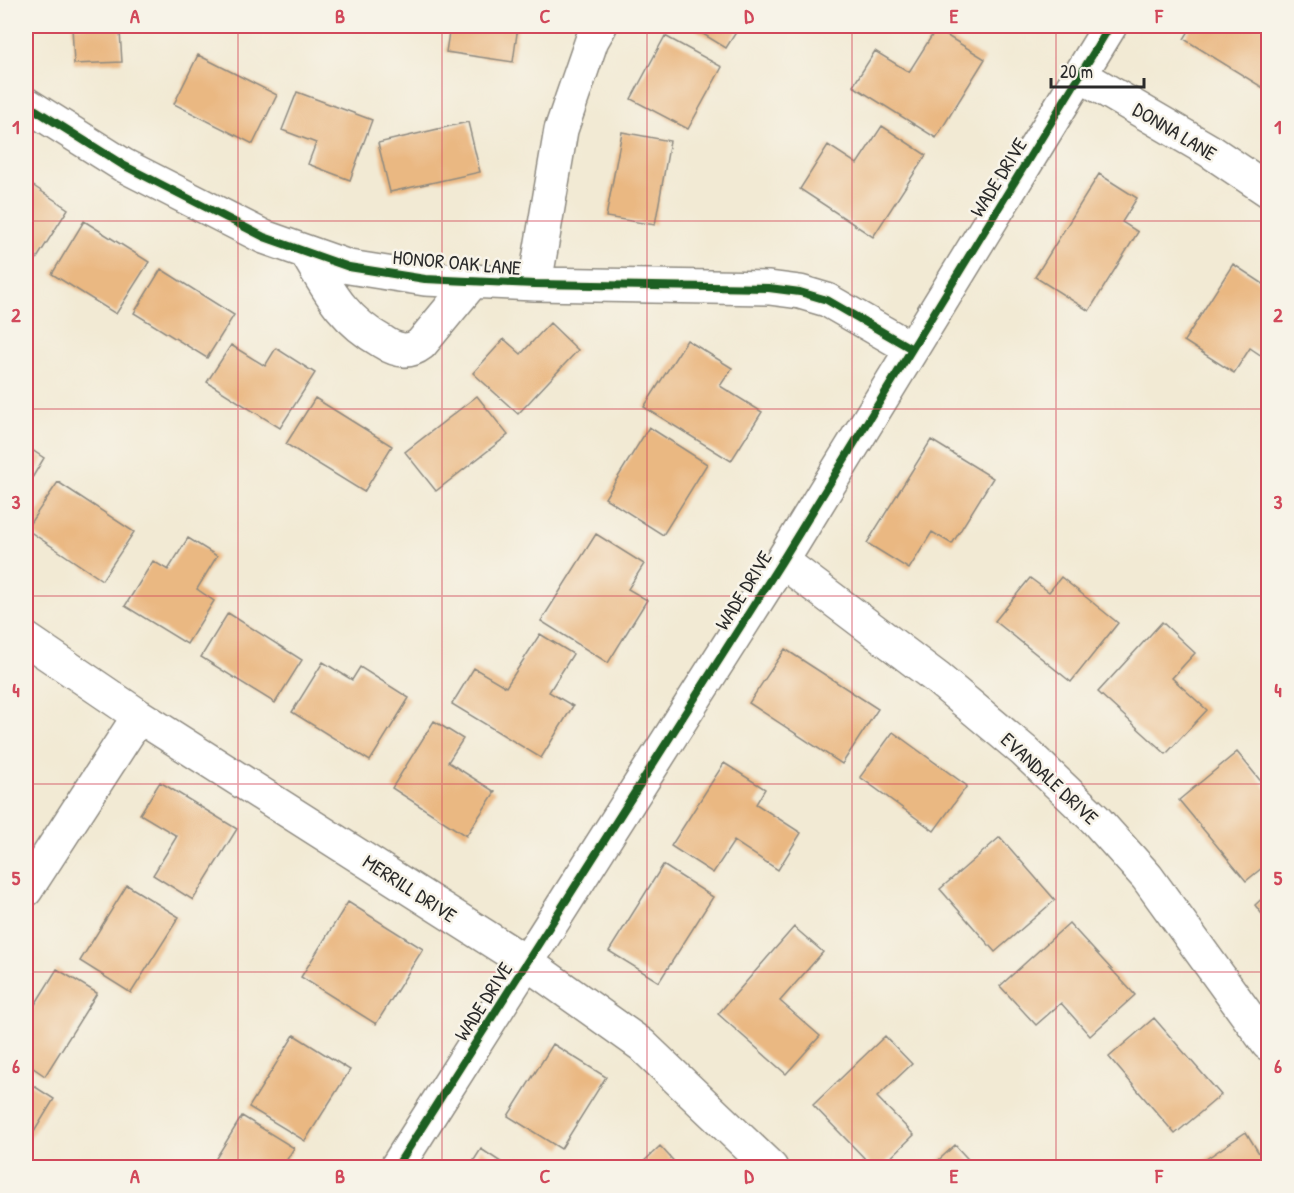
<svg xmlns="http://www.w3.org/2000/svg" width="1294" height="1193" viewBox="0 0 1294 1193" font-family="'Patrick Hand',sans-serif">
	<rect width="100%" height="100%" fill="#f7f3e8"/>
	<filter id="ink" filterUnits="userSpaceOnUse"><feTurbulence type="fractalNoise" baseFrequency=".0167" numOctaves="2"/><feDisplacementMap in="SourceGraphic" scale="12" xChannelSelector="R" yChannelSelector="G"/><feConvolveMatrix kernelMatrix="1 2 1 2 8 2 1 2 1" color-interpolation-filters="sRGB"/></filter>
	<filter id="wash" filterUnits="userSpaceOnUse"><feTurbulence type="fractalNoise" baseFrequency=".008" numOctaves="4" result="noise"/><feDisplacementMap in="SourceGraphic" scale="24" xChannelSelector="R" yChannelSelector="G"/><feGaussianBlur stdDeviation="1.35" result="paint"/><feColorMatrix in="noise" values="0 0 0 0 0 0 0 0 0 0 0 0 0 0 0 0 0 1.4 0 .05"/><feComposite in="paint" operator="in"/></filter>
	<g filter="url(#wash)">
		<rect width="100%" height="100%" fill="#f2ead4"/>
		<g id="blocks">
			<!-- building -->
			<path fill="#eab882" d="M72 26H133V30L120 31 122 62 74 64Z
				M450 26H518L513 62 446 52Z
				M690 26H740L726 48Z
				M1192 26H1268V91L1184 39Z
				M936 29 985 59 936 138 853 86 875 51 909 72Z
				M665 36 722 67 688 129 631 99Z
				M198 55 277 95 253 144 174 104Z
				M297 92 372 120 350 180 308 164 316 143 282 130Z
				M468 122 480 172 390 192 378 143Z
				M882 126 926 155 873 237 800 189 828 145 857 164Z
				M622 132 670 141 655 225 606 217Z
				M1099 174 1137 198 1122 222 1138 232 1089 311 1035 277Z
				M29 183 68 209 34 263 26 258V189Z
				M84 221 149 262 116 314 52 274Z
				M1233 264 1268 287V360L1250 348 1234 373 1184 341Z
				M161 269 234 315 207 358 134 313Z
				M550 323 578 350 518 414 473 373 504 339 521 354Z
				M687 340 732 368 720 386 762 412 731 461 644 407Z
				M231 345 265 366 276 348 315 373 280 428 207 382Z
				M477 396 508 435 436 491 405 452Z
				M315 398 392 446 364 492 286 444Z
				M649 427 707 464 663 535 605 498Z
				M931 440 993 478 952 544 932 532 909 569 867 543Z
				M26 446 44 458 26 488Z
				M58 482 134 532 102 580 26 529Z
				M596 534 644 564 628 589 647 600 608 663 541 621Z
				M188 538 217 556 197 589 214 601 187 644 125 606 153 561 168 570Z
				M1061 577 1118 623 1071 682 995 621 1030 578 1049 592Z
				M228 613 302 660 275 703 201 657Z
				M1162 622 1195 653 1172 678 1207 710 1166 754 1098 692Z
				M540 634 573 654 549 692 573 706 541 758 452 704 474 668 506 687Z
				M785 649 878 709 842 764 749 703Z
				M323 662 352 680 360 667 409 698 370 761 292 712Z
				M434 721 463 739 448 762 495 792 466 836 392 788Z
				M893 732 967 786 934 831 860 777Z
				M1237 752 1268 790V863L1246 881 1179 800Z
				M724 763 765 789 756 804 801 833 778 870 734 841 713 873 671 846Z
				M160 782 237 829 193 900 153 875 177 836 140 814Z
				M1000 837 1055 900 995 952 940 889Z
				M663 865 713 897 659 982 609 951Z
				M127 885 179 917 131 993 80 961Z
				M1268 893V922L1255 905Z
				M348 902 423 949 376 1024 301 977Z
				M1069 923 1135 995 1090 1036 1061 1003 1036 1025 1000 986Z
				M794 927 823 952 780 1001 820 1036 786 1074 718 1014Z
				M57 969 97 993 45 1076 26 1063V1019Z
				M1154 1018 1221 1095 1175 1134 1109 1057Z
				M294 1035 350 1070 305 1141 249 1107Z
				M885 1036 912 1064 877 1097 914 1135 880 1168H874L813 1105Z
				M553 1044 606 1077 561 1149 508 1116Z
				M26 1081 54 1099 26 1145Z
				M242 1116 294 1148 282 1168H210Z
				M1246 1132 1268 1168H1193Z
				M955 1145 976 1168H930Z
				M660 1146 680 1168H637Z
				M481 1149 510 1168H469Z"/>
		</g>
	</g>
	<g filter="url(#ink)">
		<use href="#blocks" fill-opacity="0" stroke="#8e8a80" stroke-width="1.5"/>
		<g fill="none" stroke-linecap="round" stroke-linejoin="round">
			<!-- minor casing -->
			<g stroke="#8e8a80" stroke-width="36">
				<path id="minor" d="M1080 75 1210 151 1268 190
					M26 104 123 165 264 237 349 267 425 279 535 284 769 288 800 292 827 300 912 349
					M306 252C329 291 342 319 383 342 395 350 408 354 421 344L473 281
					M535 284 561 130 592 40 600 26
					M782 561 937 678 1024 751 1095 819 1147 877 1268 1044
					M26 639 139 716 527 963 642 1045 771 1168
					M26 890 139 716
					M396 1168 782 561 1110 26"/>
			</g>
			<!-- minor -->
			<use href="#minor" stroke="#fff" stroke-width="33"/>
			<!-- cycleway casing -->
			<g stroke="#f7f3e8" stroke-width="11">
				<path id="cycleway" d="M26 104 123 165 264 237 349 267 425 279 535 284 769 288 800 292 827 300 912 349
					M396 1168 782 561 1110 26"/>
			</g>
			<!-- cycleway -->
			<use href="#cycleway" stroke="#1b5e20" stroke-width="8"/>
		</g>
	</g>
	<!-- grid -->
	<path fill="none" stroke="#d1495b" stroke-width="1.5" stroke-opacity="0.55" d="M238 26V1168M442 26V1168M647 26V1168M852 26V1168M1056 26V1168M26 221H1268M26 409H1268M26 596H1268M26 784H1268M26 972H1268"/>
	<g text-anchor="middle" dominant-baseline="central" stroke-width="5" stroke-linejoin="round" paint-order="stroke">
		<!-- street labels -->
		<g font-size="20" fill="#2b2b2b" stroke="#f7f3e8">
			<text transform="translate(1175 131) rotate(31)">DONNA LANE</text>
			<text transform="translate(998 177) rotate(-58)">WADE DRIVE</text>
			<text transform="translate(457 262) rotate(5)">HONOR OAK LANE</text>
			<text transform="translate(743 590) rotate(-58)">WADE DRIVE</text>
			<text transform="translate(1050 778) rotate(43)">EVANDALE DRIVE</text>
			<text transform="translate(410 888) rotate(33)">MERRILL DRIVE</text>
			<text transform="translate(483 1001) rotate(-57)">WADE DRIVE</text>
		</g>
	</g>
	<!-- margin -->
	<rect width="1294" height="1193" fill="none" stroke="#f7f3e8" stroke-width="66"/>
	<!-- scale -->
	<path d="M1051 78v9h93v-9" fill="none" stroke="#2b2b2b" stroke-width="3"/>
	<text x="1060" y="78" font-size="18" fill="#2b2b2b" stroke="#f7f3e8" stroke-width="4.5" paint-order="stroke">20 m</text>
	<rect x="33" y="33" width="1228" height="1127" fill="none" stroke="#d1495b" stroke-width="2"/>
	<g font-size="20" text-anchor="middle" font-weight="bold" fill="#d1495b">
		<text x="135" y="23">A</text>
		<text x="340" y="23">B</text>
		<text x="545" y="23">C</text>
		<text x="749" y="23">D</text>
		<text x="954" y="23">E</text>
		<text x="1159" y="23">F</text>
		<text x="16" y="134">1</text>
		<text x="1278" y="134">1</text>
		<text x="16" y="322">2</text>
		<text x="1278" y="322">2</text>
		<text x="16" y="509">3</text>
		<text x="1278" y="509">3</text>
		<text x="16" y="697">4</text>
		<text x="1278" y="697">4</text>
		<text x="16" y="885">5</text>
		<text x="1278" y="885">5</text>
		<text x="16" y="1073">6</text>
		<text x="1278" y="1073">6</text>
		<text x="135" y="1183">A</text>
		<text x="340" y="1183">B</text>
		<text x="545" y="1183">C</text>
		<text x="749" y="1183">D</text>
		<text x="954" y="1183">E</text>
		<text x="1159" y="1183">F</text>
	</g>
</svg>
